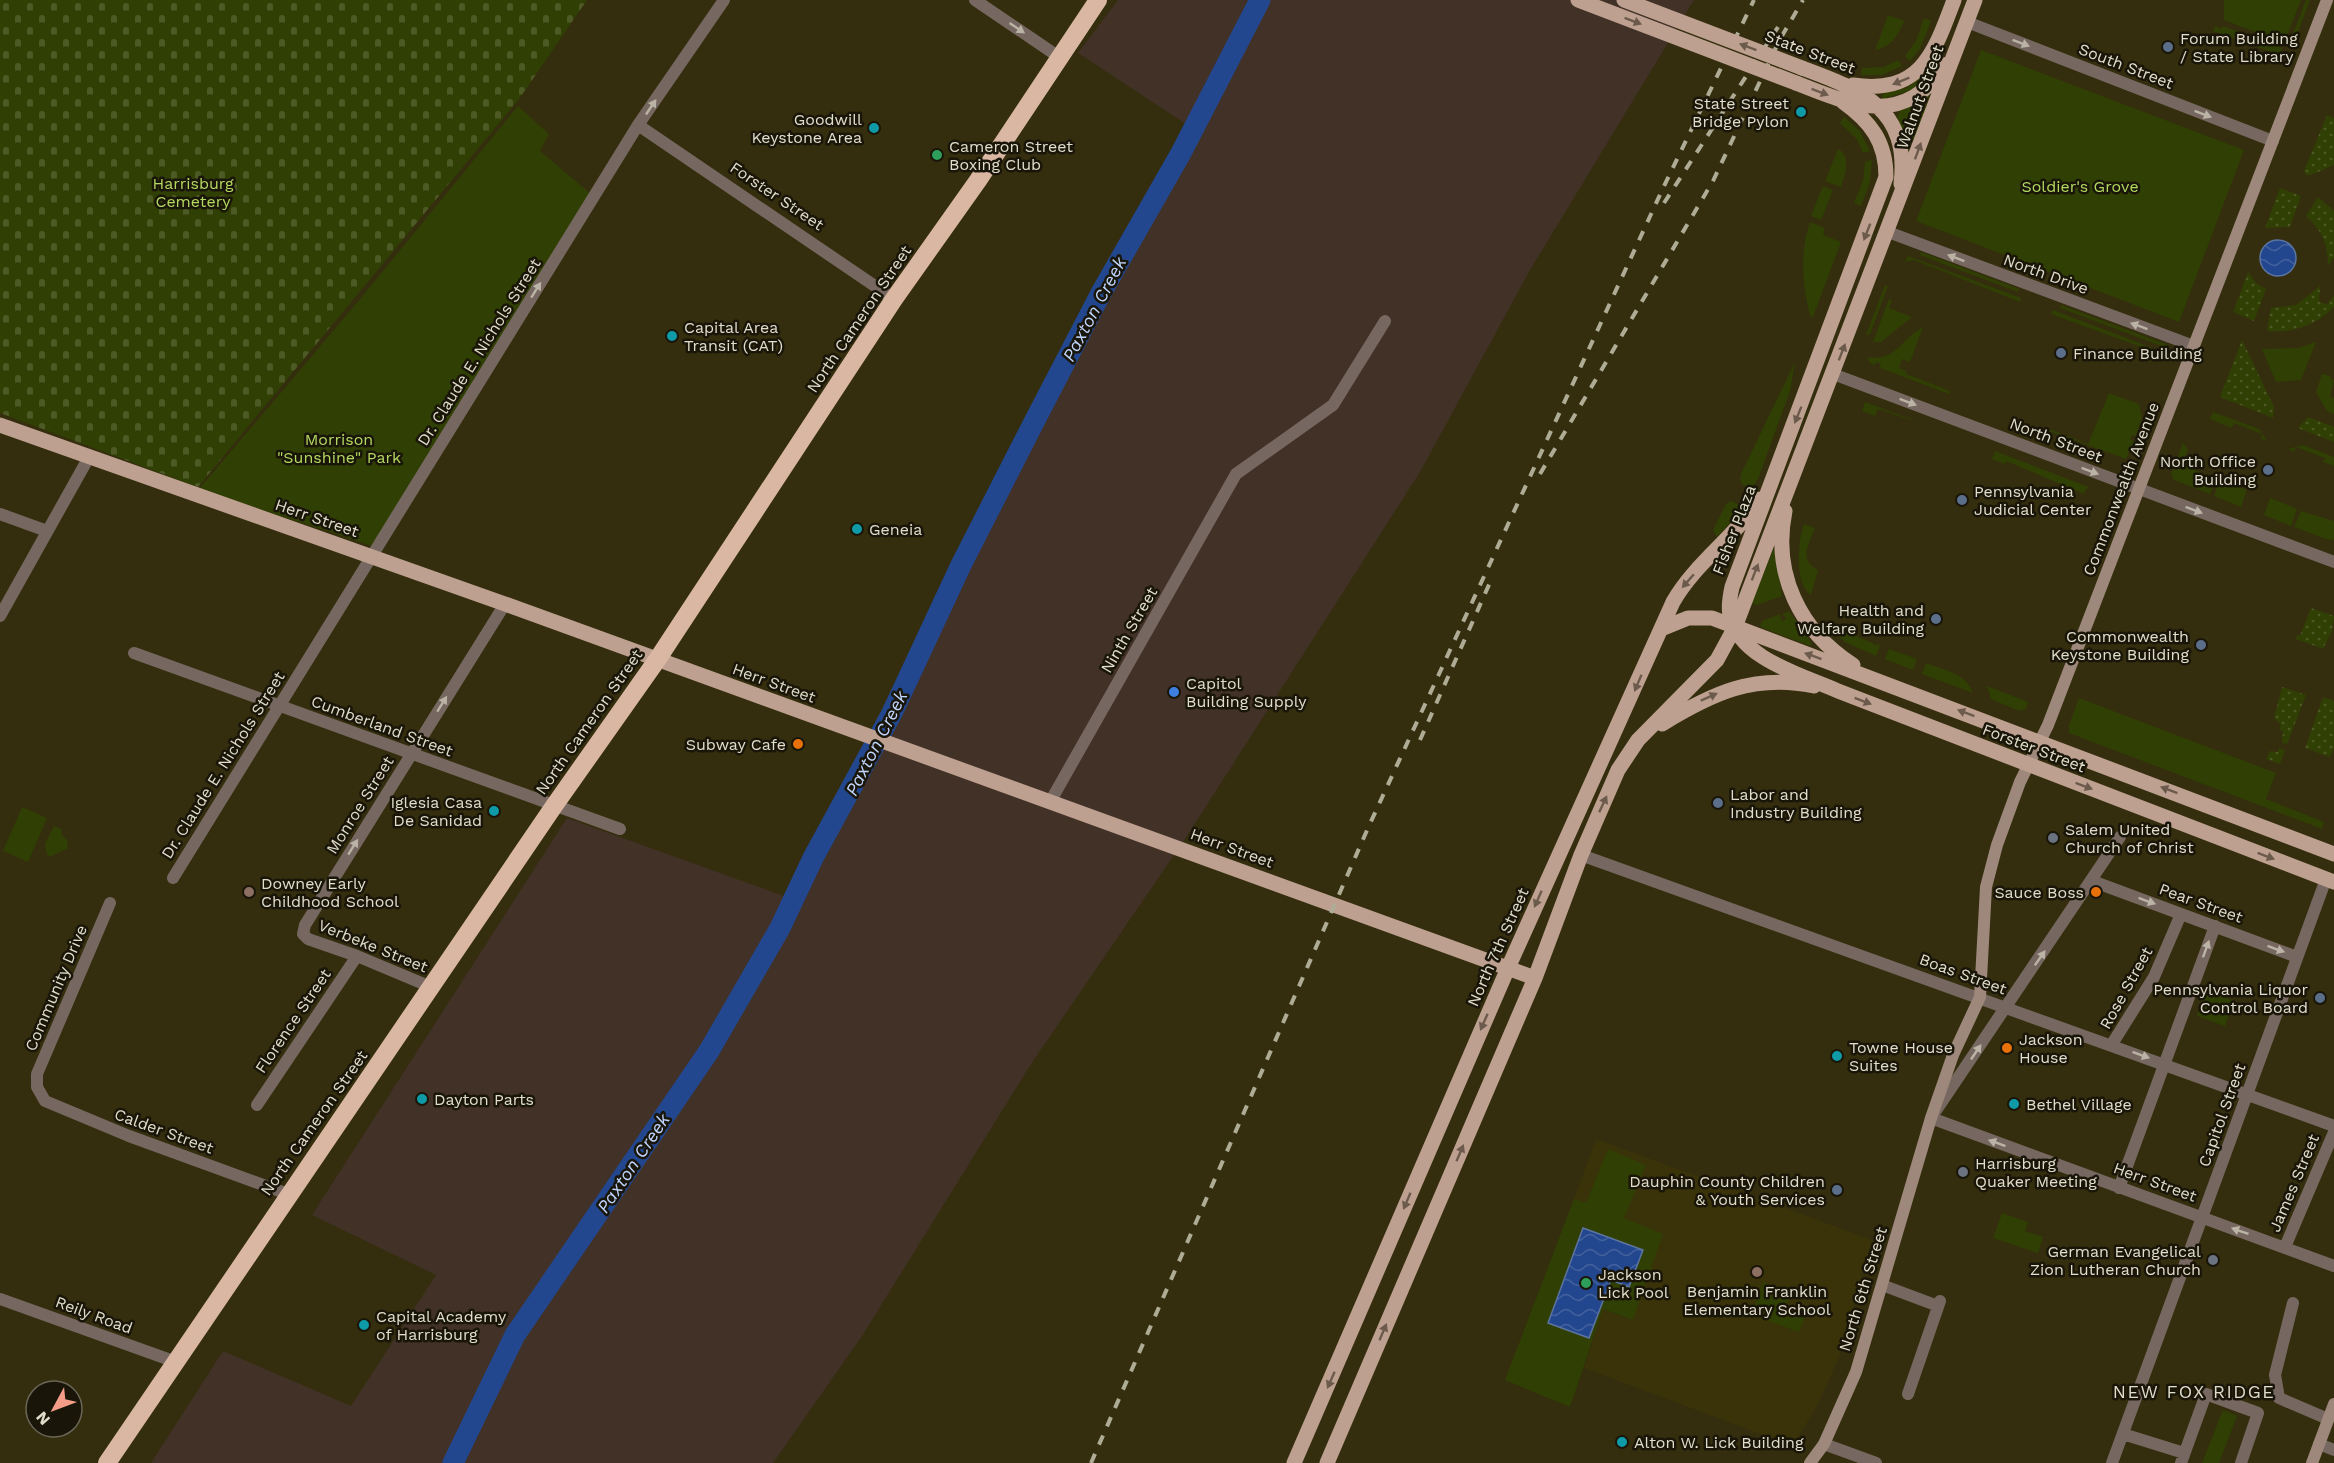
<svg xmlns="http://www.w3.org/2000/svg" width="2334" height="1463" viewBox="0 0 2334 1463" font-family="'Work Sans',sans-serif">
	<defs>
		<pattern id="cemetery-stones" width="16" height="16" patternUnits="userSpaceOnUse" patternTransform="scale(1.5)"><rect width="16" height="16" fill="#303f03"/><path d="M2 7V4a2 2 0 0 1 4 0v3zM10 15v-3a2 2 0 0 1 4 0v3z" fill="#4e5a26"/></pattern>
		<pattern id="garden-dots" width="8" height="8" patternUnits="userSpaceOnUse" patternTransform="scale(1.5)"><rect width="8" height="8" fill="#303f03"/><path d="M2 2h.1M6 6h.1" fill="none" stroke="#4e5a26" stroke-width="1.8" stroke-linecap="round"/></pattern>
		<pattern id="water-waves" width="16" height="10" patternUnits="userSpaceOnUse" patternTransform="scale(1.5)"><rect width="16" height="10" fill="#23478e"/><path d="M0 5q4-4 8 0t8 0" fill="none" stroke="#43619d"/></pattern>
	</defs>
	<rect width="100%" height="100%" fill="#342e0e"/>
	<!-- built -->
	<path fill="#3a3309" d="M1596 1139 1872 1240 1839 1357 1818 1404 1793 1446 1584 1368 1603 1309 1632 1320 1574 1199Z"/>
	<!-- industrial -->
	<path fill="#423127" d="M1118 0H1694L1530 270 1420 472 1185 839 1031 1064 862 1336 773 1463H151L223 1351 351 1406 436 1275 312 1215 567 818 784 896 1195 130 1078 53Z"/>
	<!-- green -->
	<path fill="#303f03" d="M2224 0H2301L2284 43 2224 20Z
		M2306 0H2310L2293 45 2289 44Z
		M1888 15 1904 21C1898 36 1891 47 1875 50Z
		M1924 18 1931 21 1920 49 1910 61 1905 56 1916 41Z
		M2215 26 2221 29 2223 26 2282 48 2280 55 2213 31Z
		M1981 50 2244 150 2179 322 1916 221Z
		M1898 60 1902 66 1882 75H1861L1862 68 1884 67Z
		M1931 71 1932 73 1912 90 1882 99 1883 93 1906 88Z
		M1930 93 1915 141 1906 138 1897 118 1900 109Z
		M518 106 549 134 540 151 592 195 490 353 372 546 199 489 361 298Z
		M1844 117 1860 131 1870 151 1863 153 1856 138 1840 123Z
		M1838 149C1852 156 1845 175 1841 187L1825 181Z
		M1872 160 1870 182 1861 206 1854 203 1863 181 1865 162Z
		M1823 186 1833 190 1821 220 1811 216Z
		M1810 222 1825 228 1823 235 1841 242 1813 317 1810 316C1803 285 1799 253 1810 222Z
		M1921 252 2019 289 2018 292 1920 255Z
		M1908 256 2021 298 2020 302 1914 260 1905 262 1902 267Z
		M1885 285 1888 286 1870 334 1866 335Z
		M1889 299 1892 300 1889 308 1912 317 1881 342H1873Z
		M2061 305 2168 345 2167 348 2060 308Z
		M2053 310 2160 351 2163 355 2051 314Z
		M1923 327 1910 362 1902 359 1899 368 1906 371V374L1950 391 1949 394 1880 368 1881 364 1876 362 1875 365 1870 363 1867 357C1897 362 1900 339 1923 327Z
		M2316 342 2301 380 2276 382 2262 349 2298 348Z
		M1795 362 1790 391 1758 479 1754 485 1746 487 1741 483 1740 476Z
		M2322 374 2331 376 2330 379 2334 380 2330 397 2334 398V414L2327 411 2316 392Z
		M2109 393 2139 404 2142 417 2136 436 2132 435 2130 440 2134 441 2126 459 2043 429 2044 427 2088 444Z
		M1865 402 1926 425 1878 409 1875 416 1862 411Z
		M2213 412 2259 429 2267 441 2261 439 2262 434 2234 423 2232 428 2210 419Z
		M2183 443 2188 449 2182 465 2216 479 2210 494 2174 480 2171 474Z
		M2303 445 2334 457V466L2323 462 2325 458 2296 447 2294 452 2288 449Z
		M1995 451 2091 488 2086 489 2084 494 2006 461 2005 464 1992 459Z
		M2220 479 2247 490 2241 507 2214 496Z
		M2270 498 2297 509 2291 526 2264 515Z
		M1731 501 1739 505 1741 511 1717 537 1713 530 1726 504Z
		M2301 511 2334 521V540L2326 539 2294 527Z
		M1804 524 1815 528C1809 544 1798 560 1818 570L1811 595C1794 585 1798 540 1804 524Z
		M1774 548 1782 596 1757 605 1752 603Z
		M1789 611 1811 642V646L1760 627 1762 621 1780 614 1781 620 1784 621 1786 618 1782 614Z
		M1824 624 1873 643 1875 646 1876 644 1880 645 1876 656 1845 642Z
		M1889 649 1917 659 1913 670 1885 659Z
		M1926 663C1944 670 1966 673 1973 693L1922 674Z
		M1987 686 2028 702 2026 709 2019 711 1991 699Z
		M2079 698 2276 773 2266 799 2324 822 2322 829 2069 733V725Z
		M22 807 47 818 28 862 3 851Z
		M54 826 61 829 62 835 67 840 68 848 50 857 47 855 45 844Z
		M2206 990 2234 1001 2225 1026 2197 1016Z
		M1608 1149 1646 1165 1624 1218 1663 1234 1633 1320 1603 1309 1570 1407 1505 1380 1574 1199 1586 1203Z
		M2002 1213 2028 1222 2025 1231 2043 1237 2038 1253 1993 1238Z
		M1763 1282 1792 1292 1787 1305 1807 1312 1799 1332 1751 1315Z
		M2223 1410 2237 1416 2219 1463H2202Z"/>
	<!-- cemetery -->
	<path fill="url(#cemetery-stones)" d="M0 0H587L519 99 198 487 0 413Z"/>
	<!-- garden -->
	<path fill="url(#garden-dots)" d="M2327 115 2334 118V165L2311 175H2306L2304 171Z
		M2280 188 2301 196 2290 227 2265 228Z
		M2318 197 2334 211V257L2328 266C2328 244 2322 230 2306 216Z
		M2248 272 2256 283 2266 289 2254 321 2233 312Z
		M2320 286 2319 302 2327 304 2334 295V307C2315 326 2293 333 2267 331L2271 308 2296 305Z
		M2242 340 2274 407 2273 418 2220 397Z
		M2308 417 2334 427V442L2298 428Z
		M2311 608 2334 616 2332 631 2323 649 2296 639 2297 635 2300 636Z
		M2282 687 2306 695 2287 744 2282 743 2283 731 2279 730 2281 725 2274 718Z
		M2323 697 2334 701V748L2330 757 2305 748Z
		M2279 748 2285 750 2280 764 2266 759 2270 751 2278 752Z"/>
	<!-- water -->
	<path fill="url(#water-waves)" stroke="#5c74a0" stroke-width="1.5" d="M2260 258a18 18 0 1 1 36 0a18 18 0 1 1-36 0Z
		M1583 1228 1643 1250 1629 1287 1611 1280 1589 1338 1548 1323Z"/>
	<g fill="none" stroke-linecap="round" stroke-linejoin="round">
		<!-- river -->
		<path stroke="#23478e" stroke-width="21" d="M453 1463 515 1335 709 1051 780 928 813 858 892 713 961 565 1033 424 1101 293 1181 153 1260 0"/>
		<!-- street -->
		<path stroke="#766860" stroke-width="12" d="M975 0 1059 57
			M1967 22 2273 141
			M638 125 894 299
			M1888 232 2194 346
			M1833 374 2334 562
			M0 514 47 531
			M0 616 89 457
			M134 653 620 829
			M1050 802 1236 474 1333 405 1385 321
			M2120 837 1931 1118 2334 1266
			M1581 855 2334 1126
			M173 878 638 125 724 0
			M2092 881 2297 957
			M110 903 37 1074V1087L45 1101 129 1136 288 1194
			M431 987 357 956 308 939 303 934 305 925 505 604
			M2112 1044 2154 977 2181 914
			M257 1105 357 956
			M2119 1188 2215 926
			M2285 1247 2334 1132
			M1882 1285 1938 1306
			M0 1299 176 1362
			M2293 1303 2275 1375 2279 1398 2328 1419
			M1908 1394 1940 1301
			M2123 1434 2184 1453
			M1824 1444 1876 1463
			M2319 1444 2334 1450
			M2112 1463 2326 879
			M2181 1463 2206 1394 2258 1413 2241 1463"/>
		<!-- secondary -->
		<path stroke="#9e887b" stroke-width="12" d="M1810 1463 1824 1444 1856 1372 1931 1118 1953 1055 1980 997 1986 887 1997 845 2020 782 2048 725 2327 0
			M2312 1463 2334 1404"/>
		<!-- primary -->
		<path stroke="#bea090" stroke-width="15" d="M1802 68C1862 90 1910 109 1901 184
			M1796 83C1854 106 1903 128 1947 64
			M1853 85C1921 95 1934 53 1954 0
			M1843 102C1871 122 1886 142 1886 177L1732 587C1730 596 1728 606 1730 615 1739 659 1802 675 1838 691L2334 882
			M0 425 505 604 1535 978
			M1785 511C1772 574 1800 631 1853 665
			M1661 629 1688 618H1712L2334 854
			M1662 724C1711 694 1754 673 1814 686
			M1294 1463 1508 968 1673 602C1695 563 1735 537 1760 499
			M1327 1463 1535 978 1581 855 1618 770 1638 740 1717 660 1735 627 1975 0"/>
		<!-- highway -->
		<path stroke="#dab7a3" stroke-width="18" d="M107 1463 554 806 657 660 894 299 979 179 1098 0"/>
		<!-- rail -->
		<path stroke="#afac96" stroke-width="4" stroke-dasharray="10 10" stroke-linecap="butt" d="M1664 203 1778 27
			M1540 474 1713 181 1779 41 1803 0
			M1420 740 1492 578
			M1091 1463 1368 828 1664 186 1754 0"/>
		<!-- primary-bridge -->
		<path stroke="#bea090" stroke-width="15" d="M1578 0 1796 83
			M1624 0 1802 68"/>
	</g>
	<!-- one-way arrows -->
	<defs><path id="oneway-solid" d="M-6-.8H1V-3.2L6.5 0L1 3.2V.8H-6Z" transform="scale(1.5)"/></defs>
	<g fill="#6c5b4c">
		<use href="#oneway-solid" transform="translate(1633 21) rotate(21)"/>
		<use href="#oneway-solid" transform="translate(1748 47) rotate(-159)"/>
		<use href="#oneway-solid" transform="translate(1901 81) rotate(158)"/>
		<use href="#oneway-solid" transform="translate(1820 92) rotate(21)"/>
		<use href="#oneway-solid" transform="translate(1918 151) rotate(-70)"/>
		<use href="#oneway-solid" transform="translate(1867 232) rotate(111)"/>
		<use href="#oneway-solid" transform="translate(1842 352) rotate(-69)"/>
		<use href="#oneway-solid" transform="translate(1798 415) rotate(112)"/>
		<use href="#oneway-solid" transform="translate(1755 572) rotate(-69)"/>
		<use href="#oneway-solid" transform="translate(1688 581) rotate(131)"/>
		<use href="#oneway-solid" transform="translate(1813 656) rotate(-160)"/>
		<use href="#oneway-solid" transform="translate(1638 683) rotate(113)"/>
		<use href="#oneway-solid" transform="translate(1709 697) rotate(-24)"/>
		<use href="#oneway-solid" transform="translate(1863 701) rotate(21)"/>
		<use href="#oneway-solid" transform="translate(1966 713) rotate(-159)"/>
		<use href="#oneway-solid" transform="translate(2084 786) rotate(21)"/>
		<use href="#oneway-solid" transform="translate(2169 790) rotate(-159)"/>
		<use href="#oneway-solid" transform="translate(1603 804) rotate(-65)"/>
		<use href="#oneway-solid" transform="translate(2266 856) rotate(21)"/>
		<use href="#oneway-solid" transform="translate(1538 899) rotate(114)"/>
		<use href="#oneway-solid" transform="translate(1484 1022) rotate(114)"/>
		<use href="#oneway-solid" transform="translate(1460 1153) rotate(-67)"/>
		<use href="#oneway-solid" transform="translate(1407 1201) rotate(113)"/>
		<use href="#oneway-solid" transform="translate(1383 1332) rotate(-67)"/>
		<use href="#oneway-solid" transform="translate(1331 1380) rotate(114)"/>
	</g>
	<g fill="#bbb4a6">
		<use href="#oneway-solid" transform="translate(1017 28) rotate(34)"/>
		<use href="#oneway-solid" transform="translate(2021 43) rotate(21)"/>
		<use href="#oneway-solid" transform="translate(651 107) rotate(-56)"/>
		<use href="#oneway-solid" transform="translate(2203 114) rotate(21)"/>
		<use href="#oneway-solid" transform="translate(1956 258) rotate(-159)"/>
		<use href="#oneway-solid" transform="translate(536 290) rotate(-58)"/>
		<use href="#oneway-solid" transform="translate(2139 326) rotate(-160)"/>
		<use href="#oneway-solid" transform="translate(1908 402) rotate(21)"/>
		<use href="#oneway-solid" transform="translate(2090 471) rotate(21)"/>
		<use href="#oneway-solid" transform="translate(2194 510) rotate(21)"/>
		<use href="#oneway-solid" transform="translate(442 704) rotate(-58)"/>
		<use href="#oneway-solid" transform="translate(353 847) rotate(-58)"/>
		<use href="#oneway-solid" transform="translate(2147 901) rotate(20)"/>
		<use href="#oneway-solid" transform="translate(2206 949) rotate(-70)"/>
		<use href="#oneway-solid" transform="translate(2276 949) rotate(20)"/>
		<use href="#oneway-solid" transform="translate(2040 958) rotate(-55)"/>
		<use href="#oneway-solid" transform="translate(1976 1052) rotate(-56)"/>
		<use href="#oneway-solid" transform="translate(2141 1055) rotate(20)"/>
		<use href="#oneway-solid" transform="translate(1997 1143) rotate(-160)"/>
		<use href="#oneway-solid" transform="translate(2240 1231) rotate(-161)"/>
	</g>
	<!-- markers -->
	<g fill="#5c6f8a" stroke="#191609" stroke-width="2">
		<circle cx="2168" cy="47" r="6"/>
		<circle cx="2061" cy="353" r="6"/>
		<circle cx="2268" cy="470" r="6"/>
		<circle cx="1962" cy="500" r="6"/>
		<circle cx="1936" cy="619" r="6"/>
		<circle cx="2201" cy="645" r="6"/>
		<circle cx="1718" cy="803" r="6"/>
		<circle cx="2320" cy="998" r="6"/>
		<circle cx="1837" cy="1190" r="6"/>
	</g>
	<g fill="#0f9aa8" stroke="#191609" stroke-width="2">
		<circle cx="1801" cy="112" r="6"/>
		<circle cx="874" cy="128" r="6"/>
		<circle cx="672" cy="336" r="6"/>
		<circle cx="857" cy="529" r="6"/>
		<circle cx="494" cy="811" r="6"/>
		<circle cx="1837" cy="1056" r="6"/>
		<circle cx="422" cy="1099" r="6"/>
		<circle cx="2014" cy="1104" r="6"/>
		<circle cx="364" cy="1325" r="6"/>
		<circle cx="1622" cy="1442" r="6"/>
	</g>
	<g fill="#2e9e5b" stroke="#191609" stroke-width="2">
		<circle cx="937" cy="155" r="6"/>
		<circle cx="1586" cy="1283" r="6"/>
	</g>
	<circle fill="#3f7fe0" stroke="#191609" stroke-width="2" cx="1174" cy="692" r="6"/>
	<g fill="#e8710a" stroke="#191609" stroke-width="2">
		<circle cx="798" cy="744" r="6"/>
		<circle cx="2096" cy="892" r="6"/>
		<circle cx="2007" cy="1048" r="6"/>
	</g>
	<g fill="#6b7280" stroke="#191609" stroke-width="2">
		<circle cx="2053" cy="838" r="6"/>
		<circle cx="1963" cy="1172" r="6"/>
		<circle cx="2213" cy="1260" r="6"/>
	</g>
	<g fill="#8d6e63" stroke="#191609" stroke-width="2">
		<circle cx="249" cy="892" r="6"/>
		<circle cx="1757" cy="1272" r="6"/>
	</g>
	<g text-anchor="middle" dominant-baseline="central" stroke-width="5" stroke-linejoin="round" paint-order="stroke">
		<!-- poi labels -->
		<g font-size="16" fill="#e0ddcb" stroke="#191609" text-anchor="start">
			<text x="2180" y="38">Forum Building<tspan x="2180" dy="18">/ State Library</tspan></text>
			<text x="1789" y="103" text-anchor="end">State Street<tspan x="1789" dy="18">Bridge Pylon</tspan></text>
			<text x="862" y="119" text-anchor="end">Goodwill<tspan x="862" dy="18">Keystone Area</tspan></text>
			<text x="949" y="146">Cameron Street<tspan x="949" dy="18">Boxing Club</tspan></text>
			<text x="684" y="327">Capital Area<tspan x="684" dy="18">Transit (CAT)</tspan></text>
			<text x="2073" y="353">Finance Building</text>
			<text x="2256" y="461" text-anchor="end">North Office<tspan x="2256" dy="18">Building</tspan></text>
			<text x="1974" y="491">Pennsylvania<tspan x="1974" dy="18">Judicial Center</tspan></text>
			<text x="869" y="529">Geneia</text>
			<text x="1924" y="610" text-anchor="end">Health and<tspan x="1924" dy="18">Welfare Building</tspan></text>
			<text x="2189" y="636" text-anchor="end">Commonwealth<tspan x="2189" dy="18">Keystone Building</tspan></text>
			<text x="1186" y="683">Capitol<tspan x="1186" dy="18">Building Supply</tspan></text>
			<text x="786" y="744" text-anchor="end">Subway Cafe</text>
			<text x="1730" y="794">Labor and<tspan x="1730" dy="18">Industry Building</tspan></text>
			<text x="482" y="802" text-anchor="end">Iglesia Casa<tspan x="482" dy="18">De Sanidad</tspan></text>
			<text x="2065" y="829">Salem United<tspan x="2065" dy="18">Church of Christ</tspan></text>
			<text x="261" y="883">Downey Early<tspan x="261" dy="18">Childhood School</tspan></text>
			<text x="2084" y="892" text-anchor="end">Sauce Boss</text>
			<text x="2308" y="989" text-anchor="end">Pennsylvania Liquor<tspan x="2308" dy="18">Control Board</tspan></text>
			<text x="2019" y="1039">Jackson<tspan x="2019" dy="18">House</tspan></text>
			<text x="1849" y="1047">Towne House<tspan x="1849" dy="18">Suites</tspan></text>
			<text x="434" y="1099">Dayton Parts</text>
			<text x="2026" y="1104">Bethel Village</text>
			<text x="1975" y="1163">Harrisburg<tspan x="1975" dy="18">Quaker Meeting</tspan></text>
			<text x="1825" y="1181" text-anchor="end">Dauphin County Children<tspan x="1825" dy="18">&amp; Youth Services</tspan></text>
			<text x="2201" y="1251" text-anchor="end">German Evangelical<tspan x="2201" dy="18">Zion Lutheran Church</tspan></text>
			<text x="1598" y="1274">Jackson<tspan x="1598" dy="18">Lick Pool</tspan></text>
			<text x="1757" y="1291" text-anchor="middle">Benjamin Franklin<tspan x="1757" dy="18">Elementary School</tspan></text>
			<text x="376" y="1316">Capital Academy<tspan x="376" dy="18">of Harrisburg</tspan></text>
			<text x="1634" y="1442">Alton W. Lick Building</text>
		</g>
		<!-- street labels -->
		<g font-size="16" fill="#e0ddcb" stroke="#191609">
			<text transform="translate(1810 52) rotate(21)">State Street</text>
			<text transform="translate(2126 66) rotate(21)">South Street</text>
			<text transform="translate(1920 97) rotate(-70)">Walnut Street</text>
			<text transform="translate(777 196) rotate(34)">Forster Street</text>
			<text transform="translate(2046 274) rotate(20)">North Drive</text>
			<text transform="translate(859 319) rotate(-56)">North Cameron Street</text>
			<text transform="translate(479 352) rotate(-58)">Dr. Claude E. Nichols Street</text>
			<text transform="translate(2056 440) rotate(21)">North Street</text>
			<text transform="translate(2121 489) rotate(-69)">Commonwealth Avenue</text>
			<text transform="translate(317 518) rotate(19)">Herr Street</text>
			<text transform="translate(1734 530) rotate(-69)">Fisher Plaza</text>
			<text transform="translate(1129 630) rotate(-60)">Ninth Street</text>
			<text transform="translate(774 683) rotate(20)">Herr Street</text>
			<text transform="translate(589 722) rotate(-55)">North Cameron Street</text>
			<text transform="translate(382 726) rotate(20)">Cumberland Street</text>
			<text transform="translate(2034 748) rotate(21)">Forster Street</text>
			<text transform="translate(223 765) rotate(-58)">Dr. Claude E. Nichols Street</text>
			<text transform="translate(360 805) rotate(-58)">Monroe Street</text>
			<text transform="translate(1232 848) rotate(20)">Herr Street</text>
			<text transform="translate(2201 903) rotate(20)">Pear Street</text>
			<text transform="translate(373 946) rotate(22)">Verbeke Street</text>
			<text transform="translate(1498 947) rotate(-66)">North 7th Street</text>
			<text transform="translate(1963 974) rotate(20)">Boas Street</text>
			<text transform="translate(56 988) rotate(-67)">Community Drive</text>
			<text transform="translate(2126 988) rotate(-61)">Rose Street</text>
			<text transform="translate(293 1021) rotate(-56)">Florence Street</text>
			<text transform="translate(2222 1115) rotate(-70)">Capitol Street</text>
			<text transform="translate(314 1123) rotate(-55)">North Cameron Street</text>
			<text transform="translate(164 1131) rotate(20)">Calder Street</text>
			<text transform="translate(2155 1182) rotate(20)">Herr Street</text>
			<text transform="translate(2294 1183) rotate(-67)">James Street</text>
			<text transform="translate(1863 1289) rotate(-73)">North 6th Street</text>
			<text transform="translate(94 1315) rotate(20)">Reily Road</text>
		</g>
		<!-- park labels -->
		<g font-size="16" fill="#b4d960" stroke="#191609">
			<text x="193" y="183">Harrisburg<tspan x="193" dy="18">Cemetery</tspan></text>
			<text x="2080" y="186">Soldier's Grove</text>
			<text x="339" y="439">Morrison<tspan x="339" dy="18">"Sunshine" Park</tspan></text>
		</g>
		<!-- water labels -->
		<g font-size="18" font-style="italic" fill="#bfd5fe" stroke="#191609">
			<text transform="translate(1094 309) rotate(-62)">Paxton Creek</text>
			<text transform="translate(876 743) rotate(-63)">Paxton Creek</text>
			<text transform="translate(633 1163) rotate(-56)">Paxton Creek</text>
		</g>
		<!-- neighbourhood labels -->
		<g font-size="18" letter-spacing="1.5" fill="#e0ddcb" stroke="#191609">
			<text x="2194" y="1391">NEW FOX RIDGE</text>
		</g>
	</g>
	<!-- north arrow -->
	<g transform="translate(54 1409) rotate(229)"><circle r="28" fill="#191609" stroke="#696657" stroke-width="1.5"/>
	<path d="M0-4.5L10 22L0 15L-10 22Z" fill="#f49e89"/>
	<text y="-9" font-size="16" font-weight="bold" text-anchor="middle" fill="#e0ddcb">N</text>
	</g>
</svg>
